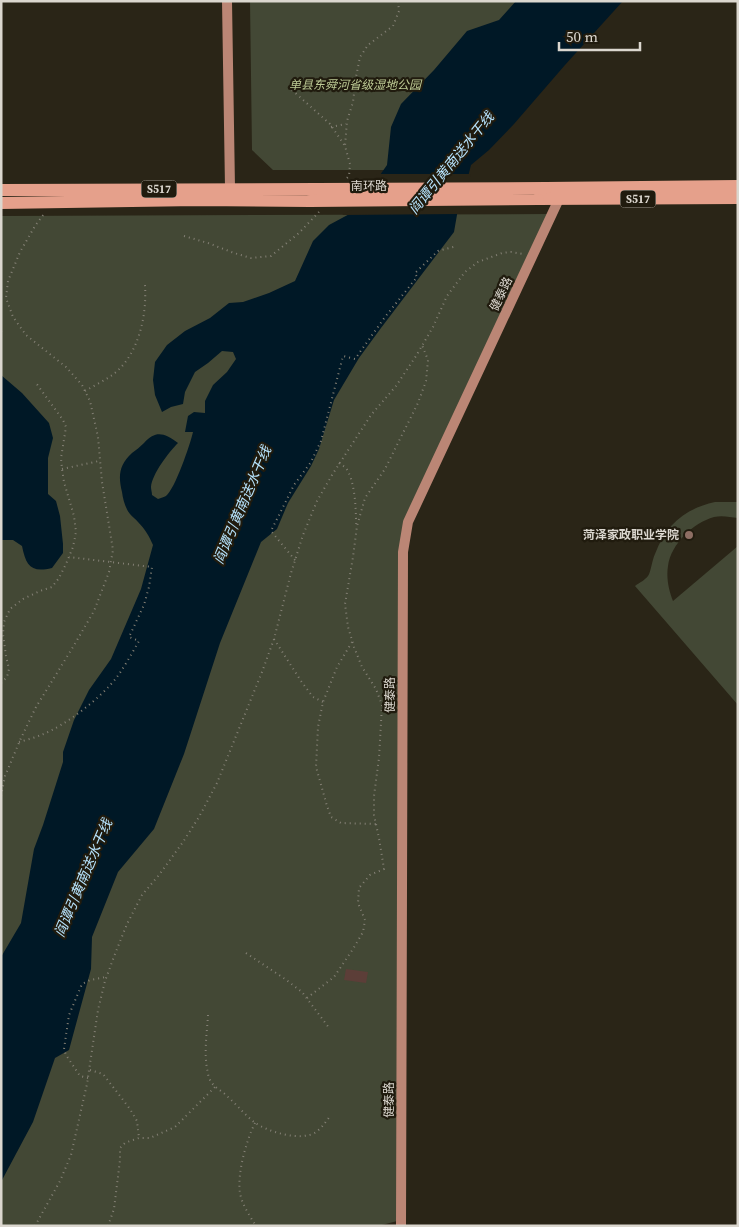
<svg xmlns="http://www.w3.org/2000/svg" width="739" height="1227" viewBox="0 0 739 1227" font-family="'Source Serif 4','Noto Sans SC',serif">
	<rect width="100%" height="100%" fill="#2a2517"/>
	<!-- green -->
	<path fill="#434835" d="M250 1H592L384 170H273L252 150Z
		M552 214 408 521 401 1220 378 1226H1V216Z
		M715 502H738V518C730 517 722 515 714 517 693 523 671 544 668 566 666 578 669 591 673 601L738 546V705L635 586C639 583 645 580 648 576 651 572 652 560 655 554 666 525 684 509 715 502Z"/>
	<!-- water -->
	<path fill="#001826" d="M516 1H623L565 65 514 124 489 150 471 165 467 181 458 209 454 232 381 328 359 358 334 400 319 449 311 466 288 503 277 529 261 542 220 643 184 754 154 829 118 872 92 937 91 969 69 1050 55 1058 33 1122 1 1182V957L21 923 34 849 43 825 63 762V752L74 720 89 690 111 659 141 589 153 545C149 536 145 529 138 522 136 519 132 517 130 514 125 508 123 499 122 492 118 476 119 465 132 453 136 450 140 447 144 443 156 430 164 433 178 443 169 452 152 474 151 487 151 490 152 492 152 495L158 499C161 498 164 497 166 496 175 489 190 445 193 432H185L188 416 194 412 205 413V401L213 385 227 372 236 359 233 352 222 351 208 363 195 372 185 392 183 404 171 407 162 412 155 395 153 380 155 362 167 345 185 331 210 318 229 303 243 302 269 293 295 281 313 241 329 225 355 211 387 165 391 127 401 104 434 70 467 31 499 20Z
		M1 375 22 393 49 423 53 438 48 458V494L56 501 60 516 63 544V553L52 568C31 573 26 566 22 546L13 540H1Z"/>
	<!-- pier -->
	<path fill="#2a2517" d="M377 174H471L459 214 342 215 353 209Z"/>
	<!-- building -->
	<path fill="#5c3e38" d="M346 969 368 972 366 983 344 980Z"/>
	<g fill="none" stroke-linecap="round" stroke-linejoin="round">
		<!-- path -->
		<path stroke="#848075" stroke-width="2" stroke-dasharray="1 4" stroke-linecap="butt" d="M292 90 330 124 345 146
			M331 127 346 124
			M347 178 349 176 350 164 345 146 347 121 353 102 356 77 360 57 368 45 393 26 399 11 398 1
			M184 236 208 243 234 253 251 258 271 256 299 233 319 212
			M1 331 2 333
			M85 391C95 385 106 380 115 373 139 353 147 315 145 285
			M339 463C341 465 344 466 346 468 355 481 356 508 356 524
			M62 469 99 461
			M295 560 271 531 294 485 311 462 321 441 343 356 355 359 385 317 417 277 415 273 438 251 457 246
			M274 639 301 681 313 697 323 702
			M352 642 337 667 323 702 318 727 316 767 327 806 331 817 341 823 376 824
			M1 683 7 677 9 669 6 656 3 634 4 622 10 609 23 599 40 591 52 587 59 578 66 564 73 547 76 532 74 516 64 482 62 469 61 458 66 427 63 420 36 383
			M19 742C26 740 34 738 41 735 65 726 101 698 117 677 125 666 132 653 139 641L129 637 144 605 149 587 152 567 69 557
			M1 796 5 776 21 738 36 707 73 647 94 611 109 572 113 550 102 482 98 437 90 401 82 385 66 367 26 335 13 317 6 298 8 281 20 252 35 226 44 214
			M246 953 285 979 302 992 330 1029
			M307 998 334 977 353 949 363 932 365 920 358 903 359 888 370 875 384 869 379 838 374 815V796L379 758 382 705 376 689 362 667 354 647 348 627 345 604 353 557 357 526 365 498 385 469 418 403 426 381 428 360 422 345
			M208 1015C207 1033 204 1050 207 1069 208 1072 208 1077 210 1080 214 1088 223 1091 229 1098 238 1106 245 1115 254 1122 267 1132 302 1142 316 1132 322 1128 326 1121 331 1115
			M90 1070 103 1074 130 1109 137 1121 139 1138
			M88 1078 80 1076 66 1055 64 1049 69 1015 82 984 90 980 106 977
			M255 1123C246 1141 237 1174 240 1193 242 1205 250 1216 256 1226
			M35 1226 60 1181 71 1155 87 1084 98 1010 105 981 115 954 127 924 142 895 159 875 183 842 199 817 217 783 262 672 274 639 291 573 303 535 317 501 332 475 371 415 396 386 416 356 433 327 447 296 465 272 478 262 502 253 511 252 523 254
			M108 1226 114 1209 120 1160V1148L125 1143 130 1141 139 1138H150L175 1127 215 1087"/>
		<!-- secondary -->
		<path stroke="#bb8675" stroke-width="10" d="M227 1 230 188
			M401 1226 403 552 408 522 559 199"/>
		<!-- primary -->
		<path stroke="#e5a08b" stroke-width="12" d="M546 188 738 186
			M1 190 317 189
			M538 199 738 198
			M1 203 197 200 310 201"/>
		<!-- primary-bridge -->
		<path stroke="#e5a08b" stroke-width="12" d="M317 189 546 188
			M310 201 538 199"/>
	</g>
	<!-- markers -->
	<circle fill="#8d6e63" stroke="#201b0e" stroke-width="2" cx="689" cy="535" r="5"/>
	<g text-anchor="middle" dominant-baseline="central" stroke-width="4.5" stroke-linejoin="round" paint-order="stroke">
		<!-- shield labels -->
		<g fill="#201b0e" stroke="#a39f95" stroke-width="1">
			<rect x="141.5" y="180.5" width="35" height="17" rx="4"/>
			<rect x="620.5" y="190.5" width="35" height="17" rx="4"/>
		</g>
		<g font-size="11" font-weight="bold" fill="#dbd7cf">
			<text x="159" y="189">S517</text>
			<text x="638" y="199">S517</text>
		</g>
		<!-- park labels -->
		<g font-size="12" font-style="italic" fill="#bcc994" stroke="#201b0e">
			<text x="355" y="85">单县东舜河省级湿地公园</text>
		</g>
		<!-- street labels -->
		<g font-size="12" fill="#dbd7cf" stroke="#201b0e">
			<text x="369" y="186">南环路</text>
			<text transform="translate(501 294) rotate(-65)">健泰路</text>
			<text transform="translate(390 695) rotate(-90)">健泰路</text>
			<text transform="translate(389 1100) rotate(-90)">健泰路</text>
		</g>
		<!-- poi labels -->
		<g font-size="12" font-weight="bold" fill="#dbd7cf" stroke="#201b0e" text-anchor="end">
			<text x="679" y="535">菏泽家政职业学院</text>
		</g>
		<!-- water labels -->
		<g font-size="14" font-style="italic" fill="#b6e3fd" stroke="#201b0e">
			<text transform="translate(451 163) rotate(-51)">阎谭引黄南送水干线</text>
			<text transform="translate(242 505) rotate(-67)">阎谭引黄南送水干线</text>
			<text transform="translate(83 878) rotate(-67)">阎谭引黄南送水干线</text>
		</g>
	</g>
	<!-- border -->
	<rect width="739" height="1227" fill="none" stroke="#dbd7cf" stroke-width="5"/>
	<!-- scale -->
	<path d="M559 42v8h81v-8" fill="none" stroke="#dbd7cf" stroke-width="2.5"/>
	<text x="566" y="42" font-size="15" fill="#dbd7cf" stroke="#201b0e" stroke-width="4" paint-order="stroke">50 m</text>
</svg>
